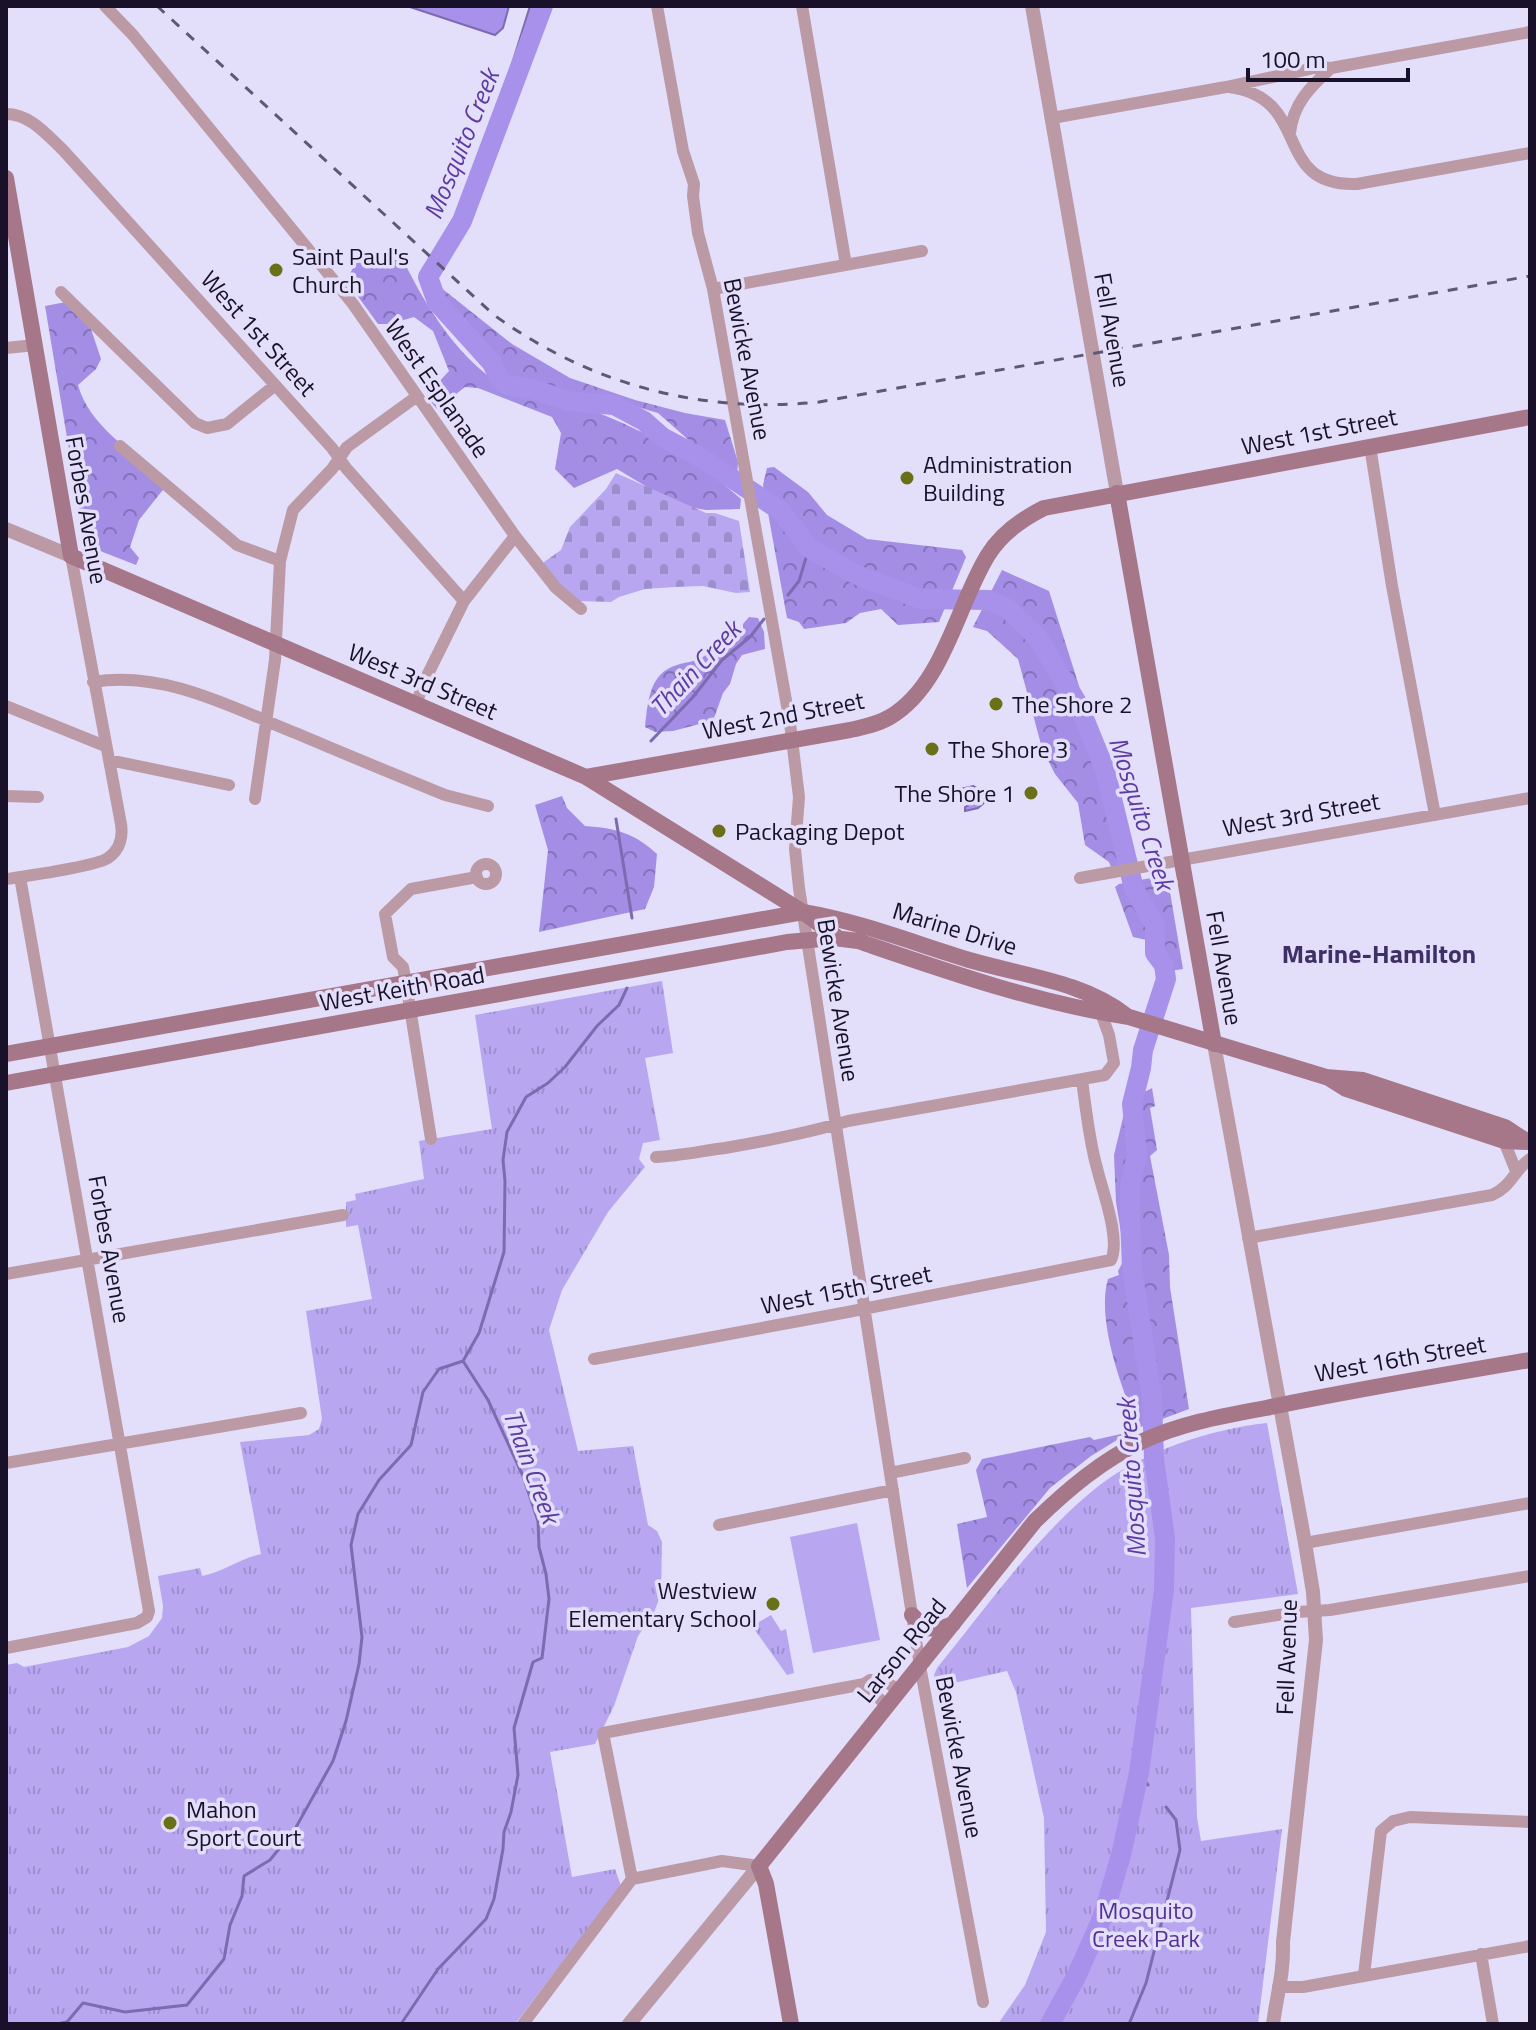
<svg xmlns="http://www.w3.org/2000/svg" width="1536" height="2030" viewBox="0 0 1536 2030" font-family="'Titillium Web',sans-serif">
	<defs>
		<pattern id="forest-crowns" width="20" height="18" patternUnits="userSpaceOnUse" patternTransform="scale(2)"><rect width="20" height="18" fill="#a38de5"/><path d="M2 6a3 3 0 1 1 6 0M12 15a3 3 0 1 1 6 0" fill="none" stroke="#8472ba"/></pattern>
		<pattern id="cemetery-stones" width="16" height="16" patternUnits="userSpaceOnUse" patternTransform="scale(2)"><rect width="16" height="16" fill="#b8a7f0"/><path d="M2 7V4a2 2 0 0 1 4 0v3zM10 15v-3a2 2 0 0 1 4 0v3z" fill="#9d8fce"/></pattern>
		<pattern id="park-tufts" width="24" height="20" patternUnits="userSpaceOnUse" patternTransform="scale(2)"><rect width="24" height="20" fill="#b8a7f0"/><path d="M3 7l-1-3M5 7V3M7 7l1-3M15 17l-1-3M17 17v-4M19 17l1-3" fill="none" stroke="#9d8fce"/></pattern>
	</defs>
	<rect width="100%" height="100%" fill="#e3defa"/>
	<!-- grass -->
	<path fill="#b8a7f0" d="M857 1523 880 1640 813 1653 790 1537Z"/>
	<!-- forest -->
	<path fill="url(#forest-crowns)" d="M380 256 404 262C429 312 461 363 511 391 541 399 577 403 606 416 655 436 702 464 741 499L740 509 706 510 677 505 617 469 574 488 555 469 561 433 552 417 478 388 465 387 437 409 426 396 449 371 433 331 414 317 390 324H378L346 280 357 261Z
		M435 283 512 344 570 378 635 400 685 413 725 420 738 462 737 475 700 450 658 413 603 397 577 396 510 377 444 305 437 293Z
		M66 302 90 326 101 359 96 369 78 385C89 426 133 452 163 478L166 486 139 520 130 547 139 558 136 565 95 549 90 545 83 533 45 306Z
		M774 467 808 492 827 515 867 539 962 550 966 557 939 622 898 625 881 609 860 613 846 623 804 629 799 622 787 618 763 485 767 468Z
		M1002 570 1049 591 1135 863 1111 867 1109 862 1085 845 1078 803 1055 774 1042 748 1018 659 987 631 973 627Z
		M749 617 758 618 764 632 765 649 742 655 736 664 730 684 723 693 714 718 707 722 673 731 655 732 645 727C648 702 649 673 677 665 685 662 694 662 701 658 716 650 726 637 743 631V624Z
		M562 796 567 808 585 826C616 828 634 833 657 854L654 887 645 909 539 932 548 850 535 805Z
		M1151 878 1170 892 1183 969 1162 972 1156 942 1133 937 1115 887 1119 884Z
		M1152 1088 1155 1106 1150 1108 1157 1150 1150 1156 1169 1255 1170 1287 1189 1409 1138 1428C1122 1389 1096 1320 1108 1279L1119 1275 1118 1271 1125 1258 1116 1202 1114 1155 1127 1101Z
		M1130 1432 1091 1456 1050 1488 967 1588 957 1524 987 1517 976 1470 982 1459 1090 1437 1094 1440Z"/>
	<!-- cemetery -->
	<path fill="url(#cemetery-stones)" d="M616 473 706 513H715L739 521 750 592 736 593 703 586 675 587 645 589 619 597 611 602 578 601 566 596 543 565 544 562 561 550 570 527 606 489Z"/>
	<!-- park -->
	<path fill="url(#park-tufts)" d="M662 981 673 1053 645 1058 660 1140 643 1143 639 1159 645 1167 608 1212 562 1290 549 1330 578 1451 633 1446 648 1525 657 1531 662 1542 661 1594 653 1615 638 1636 614 1706 595 1744 550 1752 572 1877 615 1869 621 1886 515 2024H6V1665L17 1663 24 1667 128 1647 149 1636 162 1618 163 1606 158 1576 200 1568 202 1576C223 1572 240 1559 261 1554L240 1442 309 1435 319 1429 322 1419 306 1311 372 1299 358 1225 346 1227V1202L356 1200 355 1194 424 1179 419 1141 492 1129 475 1015Z
		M1267 1423 1298 1594 1191 1608 1197 1817 1201 1841 1282 1829 1258 2024H998L1025 1985 1046 1932 1044 1818 1016 1692 1007 1671 936 1687 934 1675 937 1668C987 1607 1034 1538 1096 1488 1141 1452 1210 1429 1267 1423Z
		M771 1615 781 1631 786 1629 794 1673 787 1675 752 1626Z"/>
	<!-- water -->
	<path fill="#a891eb" stroke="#7d6bb1" stroke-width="2" d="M407 6H509L503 28 495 35Z
		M530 6H550L522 84 510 79 511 67Z
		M973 786 984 792 985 802 978 808 965 811V807L973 803 972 798H961L958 794 960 789Z"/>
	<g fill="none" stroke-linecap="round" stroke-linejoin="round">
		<!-- stream -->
		<path stroke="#7d6bb1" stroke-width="3" d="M788 595 799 581 809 548
			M651 741 693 697 722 660 750 637 764 619
			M616 819 632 918
			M463 1361 479 1333 504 1252 505 1181 503 1160 507 1132 526 1097 548 1083 565 1067 597 1026 619 1005 627 988
			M1139 1773 1148 1785
			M57 2024 67 2022 83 2003 125 2012 187 2005 224 1959 230 1925 242 1896 244 1876 270 1860 295 1829 333 1761 346 1721 359 1664 362 1637 351 1545 358 1514 379 1480 411 1445 423 1392 439 1369 463 1361
			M401 2024 438 1969 486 1919 494 1899 503 1849 504 1832 511 1812 518 1775 514 1728 533 1662 542 1658 549 1599 546 1574 539 1547 538 1521 523 1476 488 1400 463 1361
			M1129 2024 1146 1983 1180 1850 1176 1820 1166 1807"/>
		<!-- river -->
		<path stroke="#a891eb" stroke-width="20" d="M543 6 462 221 428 277 437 302 492 363 499 378 506 385 532 389 568 401 614 405 644 421 662 437 698 456 781 511 809 548 857 575 920 599 989 600 1008 609 1038 638 1059 673 1079 706 1105 770 1134 889 1155 925V953L1164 965 1166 979 1143 1050 1141 1068 1132 1104 1137 1154 1130 1186V1216L1132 1268 1152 1398 1154 1459 1165 1538 1164 1590 1139 1773 1121 1855 1103 1916 1076 1977 1050 2024"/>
		<!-- minor -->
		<path stroke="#bb9aa6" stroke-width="12" d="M105 6 133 35 353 304 515 536 556 588 581 609
			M657 6 683 151 694 184 693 196 698 233 713 289 790 723 799 797 795 849 799 888 920 1666 983 2002
			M802 6 846 265
			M1229 87C1314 98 1270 187 1357 184L1530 153
			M6 114C30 114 46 134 63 150L332 448 346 468 464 601
			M1052 118 1226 87 1319 67 1331 68 1530 32
			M1290 133C1293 104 1310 87 1331 68
			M713 289 922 251
			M61 292 195 423 207 428 227 424 274 386
			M6 348 35 345
			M120 446 237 545 280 561
			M1370 446 1392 586 1435 815
			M93 682C164 670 233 708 298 734 347 755 396 775 445 795L488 806
			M416 704 425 680 464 601 515 536
			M6 706 105 746
			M109 760 229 785
			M6 796 38 797
			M255 799 275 660 280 561 293 510 332 469 347 447 416 397
			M476 874a10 10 0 1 1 20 0a10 10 0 1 1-20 0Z
			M1080 878 1530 798
			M6 879C26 876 94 867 108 858 120 850 123 837 121 824L71 556
			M431 1139 406 983 403 967 393 957 385 914 411 889 477 877
			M1504 1141 1516 1171
			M656 1157C679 1156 702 1151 725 1148 766 1141 808 1133 848 1121L1105 1075 1114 1063 1109 1035 1101 1013
			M1248 1238 1492 1195C1511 1187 1514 1170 1530 1159
			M6 1274 343 1215
			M594 1359 848 1312 1111 1260C1121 1239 1102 1190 1097 1168 1089 1140 1086 1109 1082 1080
			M6 1463 301 1413
			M890 1473 965 1458
			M719 1525 893 1490
			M1305 1543 1530 1503
			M1234 1622 1297 1612 1330 1610 1530 1576
			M6 1648 137 1623 147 1617 149 1611 20 877
			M864 1684 887 1706
			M632 1879 722 1861 759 1866
			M1481 1954 1493 2024
			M1364 1975 1381 1831 1393 1821 1410 1817 1530 1822
			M1278 1987H1303L1530 1946
			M523 2024 632 1879 603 1733 864 1684 870 1680H884L899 1691"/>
		<!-- tertiary -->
		<path stroke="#bb9aa6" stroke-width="14" d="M1032 6 1117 493
			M6 529 71 556
			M1214 1044 1305 1543 1313 1592 1316 1640 1283 1942C1284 1973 1277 1994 1273 2024
			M629 2024 759 1866"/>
		<!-- secondary -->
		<path stroke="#a67689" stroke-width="16" d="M6 178 71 556 586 777 803 912 838 938
			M1117 493 1214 1044
			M586 777 850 730C864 727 878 724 890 717 944 685 957 605 988 555 1001 534 1022 519 1044 508L1530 417
			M6 1054 803 912C862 922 916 944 973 961 1025 976 1084 982 1127 1016
			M1327 1077 1346 1089 1504 1141 1528 1142
			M6 1083 787 942 834 938 858 941C946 971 1036 1003 1129 1017L1326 1077 1363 1080 1505 1127 1528 1142
			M912 1615 924 1628 939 1629 953 1624
			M791 2024 766 1884 759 1866 1035 1521C1067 1490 1102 1460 1143 1441 1182 1423 1223 1416 1266 1408 1353 1390 1442 1375 1530 1360"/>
		<!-- rail -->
		<path stroke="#5f5872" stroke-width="3" stroke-dasharray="10 10" stroke-linecap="butt" d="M157 6 494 315C591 385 701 414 819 402L1530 276"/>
	</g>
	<!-- markers -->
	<g fill="#697017" stroke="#e3defa" stroke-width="3">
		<circle cx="276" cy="270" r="8"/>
		<circle cx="907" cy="478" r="8"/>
		<circle cx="996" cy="704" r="8"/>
		<circle cx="932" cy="749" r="8"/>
		<circle cx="1031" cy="793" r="8"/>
		<circle cx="719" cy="831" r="8"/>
		<circle cx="773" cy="1604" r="8"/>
		<circle cx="170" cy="1823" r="8"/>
	</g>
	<g text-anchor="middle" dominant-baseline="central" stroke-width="7" stroke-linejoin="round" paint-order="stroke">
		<!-- poi labels -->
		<g font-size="24" fill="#181129" stroke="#e3defa" text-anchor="start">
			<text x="292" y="256">Saint Paul's<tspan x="292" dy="28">Church</tspan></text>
			<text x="923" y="464">Administration<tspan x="923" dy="28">Building</tspan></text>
			<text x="1012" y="704">The Shore 2</text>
			<text x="948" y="749">The Shore 3</text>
			<text x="1015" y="793" text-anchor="end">The Shore 1</text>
			<text x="735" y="831">Packaging Depot</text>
			<text x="757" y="1590" text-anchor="end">Westview<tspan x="757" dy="28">Elementary School</tspan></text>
			<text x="186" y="1809">Mahon<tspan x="186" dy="28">Sport Court</tspan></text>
		</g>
		<!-- street labels -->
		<g font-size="24" fill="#181129" stroke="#e3defa">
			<text transform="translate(1113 330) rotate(80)">Fell Avenue</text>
			<text transform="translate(259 333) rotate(48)">West 1st Street</text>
			<text transform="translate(748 359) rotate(79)">Bewicke Avenue</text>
			<text transform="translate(438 388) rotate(55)">West Esplanade</text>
			<text transform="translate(1319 431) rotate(-11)">West 1st Street</text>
			<text transform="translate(87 510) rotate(80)">Forbes Avenue</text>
			<text transform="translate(423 681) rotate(23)">West 3rd Street</text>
			<text transform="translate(783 715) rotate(-11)">West 2nd Street</text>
			<text transform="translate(1301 814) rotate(-10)">West 3rd Street</text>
			<text transform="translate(955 928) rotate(17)">Marine Drive</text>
			<text transform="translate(1225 968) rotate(80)">Fell Avenue</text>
			<text transform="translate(402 988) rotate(-10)">West Keith Road</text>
			<text transform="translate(839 1000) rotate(81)">Bewicke Avenue</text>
			<text transform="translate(110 1249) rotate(80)">Forbes Avenue</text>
			<text transform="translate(846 1289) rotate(-11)">West 15th Street</text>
			<text transform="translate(1400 1358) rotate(-10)">West 16th Street</text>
			<text transform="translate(901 1650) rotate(-51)">Larson Road</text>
			<text transform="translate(1286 1657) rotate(-88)">Fell Avenue</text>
			<text transform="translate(960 1757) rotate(79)">Bewicke Avenue</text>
		</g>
		<!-- park labels -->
		<g font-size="24" fill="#543097" stroke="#e3defa">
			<text x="1146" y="1910">Mosquito<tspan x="1146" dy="28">Creek Park</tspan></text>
		</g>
		<!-- water labels -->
		<g font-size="26" font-style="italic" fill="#5d3ba2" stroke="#e3defa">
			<text transform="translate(461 144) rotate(-68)">Mosquito Creek</text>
			<text transform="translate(695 668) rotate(-47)">Thain Creek</text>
			<text transform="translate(1142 813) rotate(72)">Mosquito Creek</text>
			<text transform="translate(532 1466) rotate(70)">Thain Creek</text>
			<text transform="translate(1131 1478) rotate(-94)">Mosquito Creek</text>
		</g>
		<!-- neighbourhood labels -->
		<g font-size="26" font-weight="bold" fill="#3f2f67" stroke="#e3defa">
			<text x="1379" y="953">Marine-Hamilton</text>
		</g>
	</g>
	<!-- border -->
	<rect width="1536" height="2030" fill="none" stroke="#181129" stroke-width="16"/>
	<!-- scale -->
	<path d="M1248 68v12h160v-12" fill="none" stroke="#181129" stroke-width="4"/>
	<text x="1260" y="68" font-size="24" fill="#181129" stroke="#e3defa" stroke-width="6" paint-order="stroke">100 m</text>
</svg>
